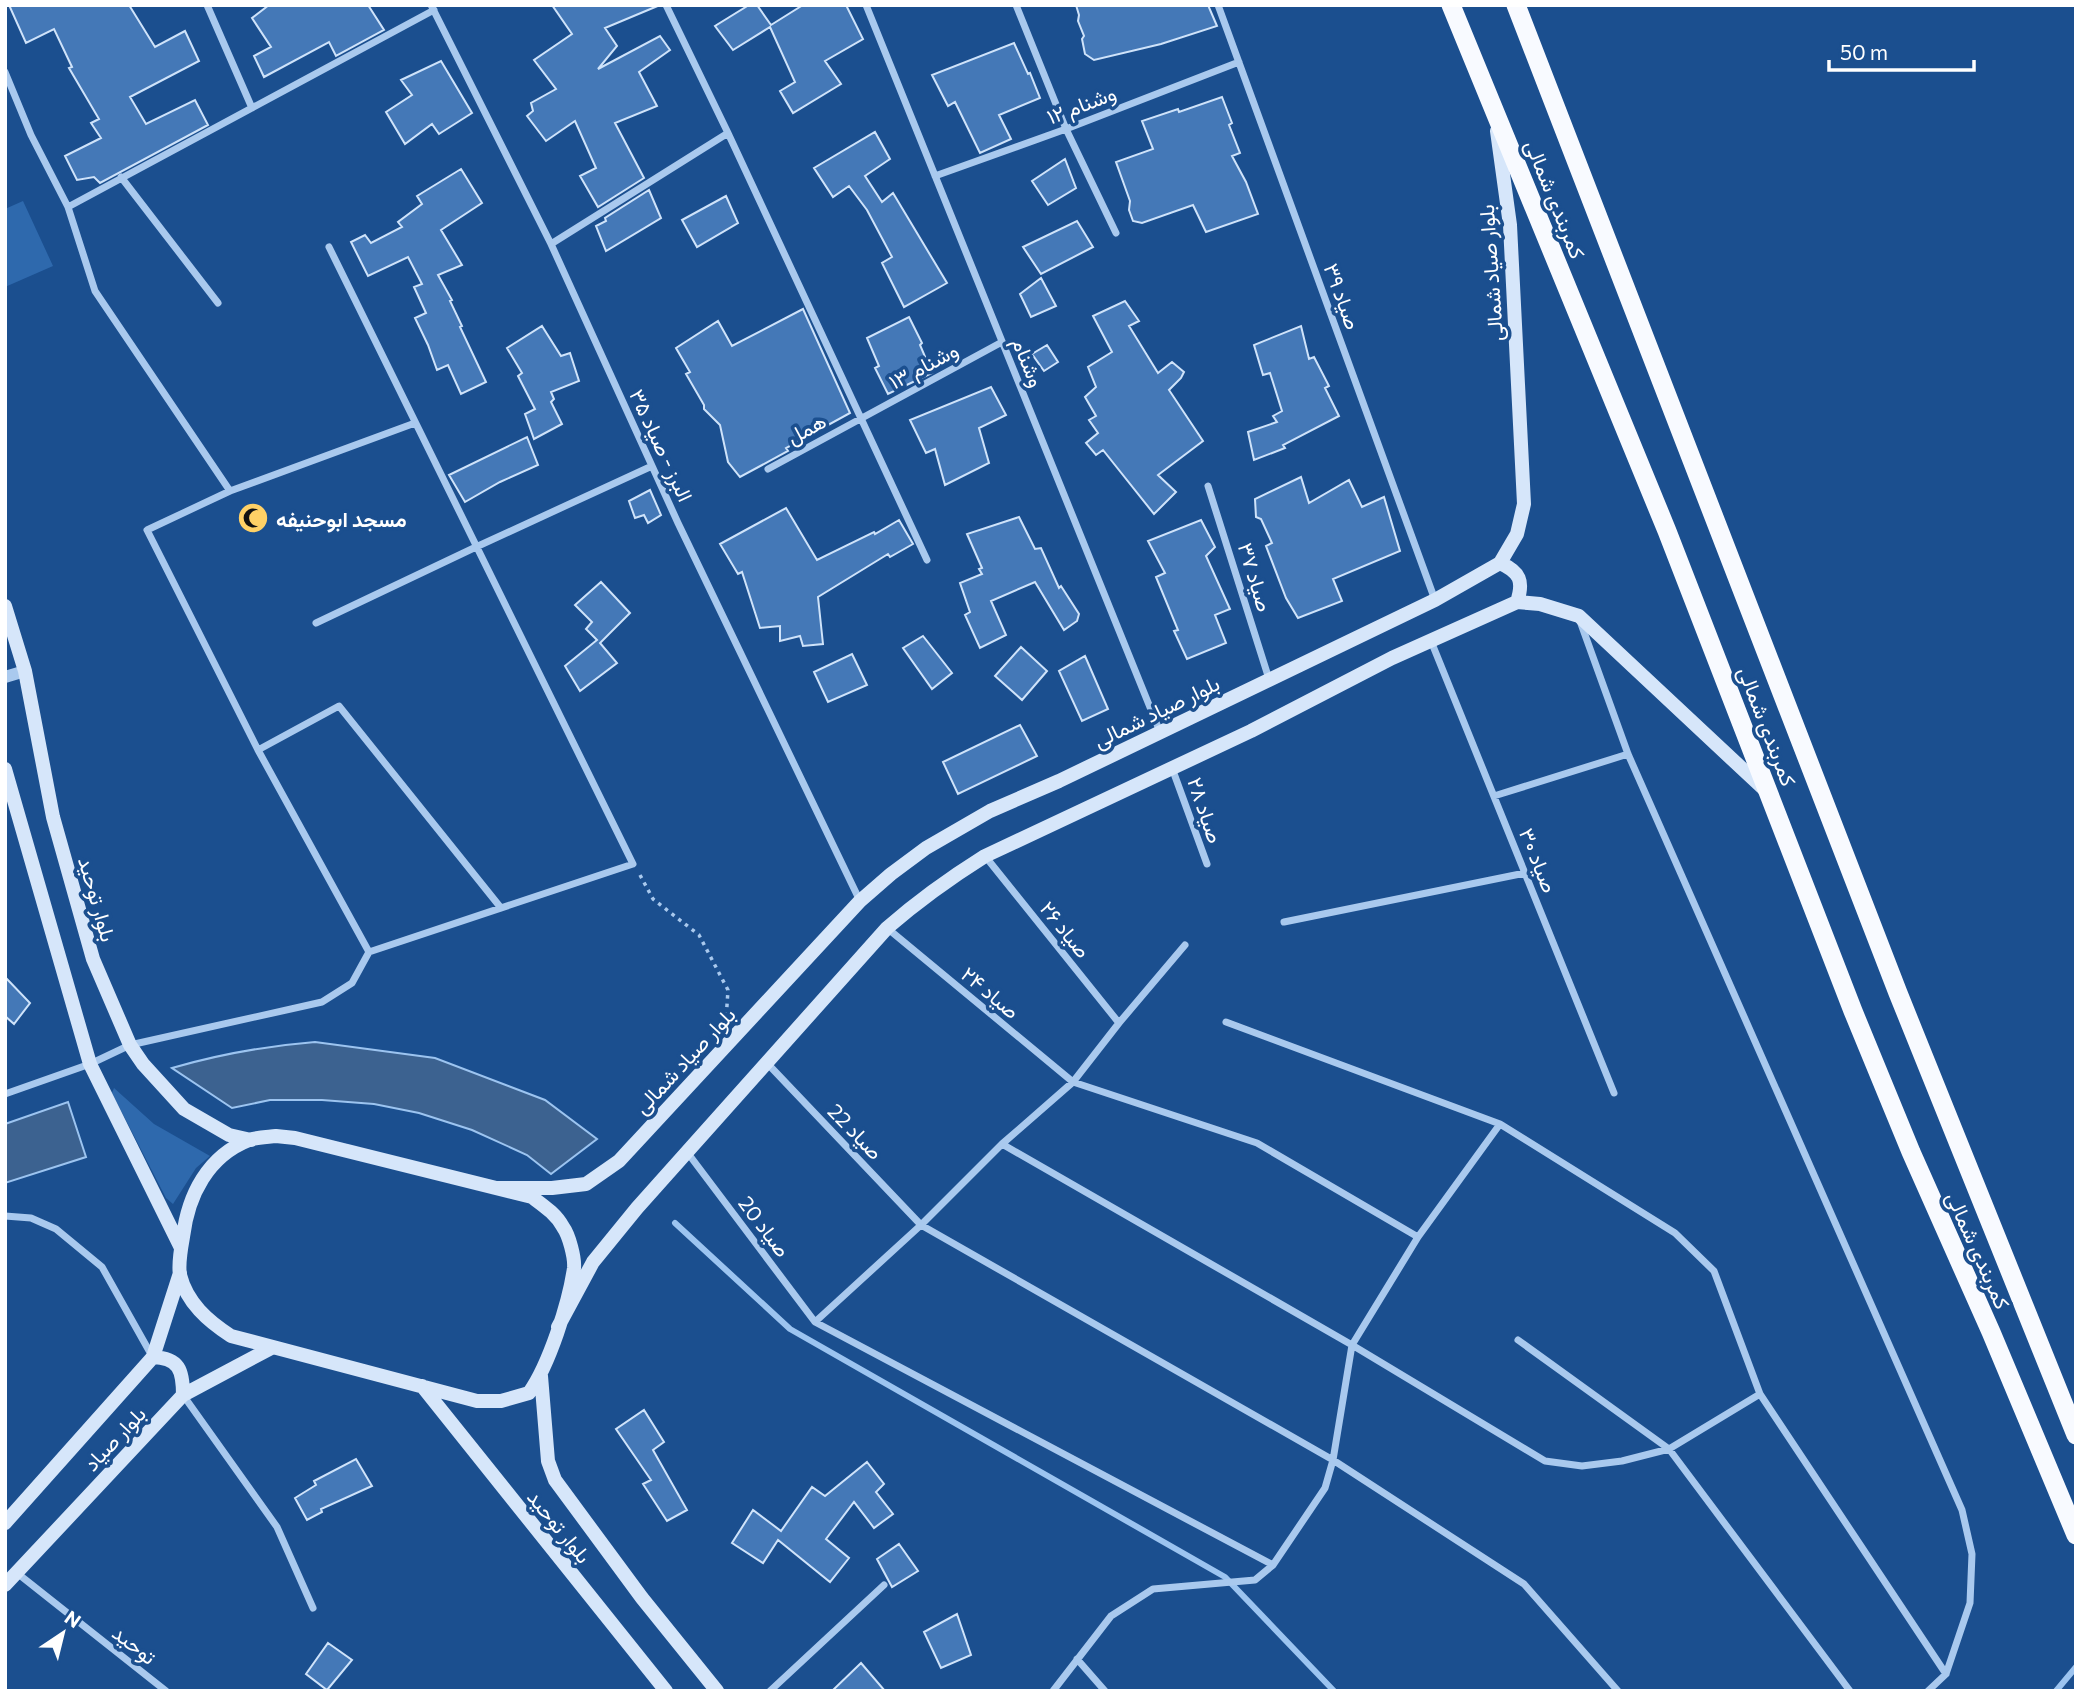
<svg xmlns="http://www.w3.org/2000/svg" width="2081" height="1696" viewBox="0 0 2081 1696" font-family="Commissioner,Vazirmatn,sans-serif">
	<rect width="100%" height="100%" fill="#1b4f8f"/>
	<!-- green -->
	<path fill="#2e69ad" d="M23 201 53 266 5 287V209Z
		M114 1088 154 1124 210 1156 196 1168 173 1204 166 1198 114 1097 112 1093Z"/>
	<!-- water -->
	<path fill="#3c6290" stroke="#9cc4f0" stroke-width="2" d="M315 1042 435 1058 545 1100 597 1139 551 1174 527 1155 472 1130 419 1113 374 1104 322 1100H270L232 1108 172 1068C220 1054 266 1046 315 1042Z
		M68 1102 86 1157 5 1183V1124Z"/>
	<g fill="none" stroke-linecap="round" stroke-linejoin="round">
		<!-- stream -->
		<path stroke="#9cc4f0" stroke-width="6" d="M675 1223 790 1329 1225 1577 1334 1691
			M2056 1691 2076 1667"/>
	</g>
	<!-- building -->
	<path fill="#4478b7" stroke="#cfe3fa" stroke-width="2" d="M9 5H129L155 47 185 31 199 61 130 97 146 124 195 100 208 125 100 183 94 177 77 180 65 156 101 138 91 123 99 119 69 68 72 67 54 29 26 43Z
		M269 5H368L384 30 336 56 329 42 264 77 254 56 271 47 252 18Z
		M552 5H660L605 28 617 46 598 69 660 36 670 50 639 72 657 106 615 123 644 178 598 207 580 176 596 168 575 121 546 141 527 116 533 111 531 103 556 89 534 60 572 34Z
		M749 5H757L771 25 803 5H846L863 39 825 61 841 84 793 113 780 91 795 82 770 27 733 50 715 26Z
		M1076 5H1208L1217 26 1161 44 1094 60 1085 54 1082 39 1084 36 1078 21 1079 15Z
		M1014 43 1028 74 1030 73 1040 98 999 115 1011 139 980 153 955 102 948 106 932 75Z
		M441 61 472 113 439 134 432 124 405 144 386 112 412 95 401 80Z
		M1222 97 1232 123 1229 125 1240 153 1232 156 1246 182 1258 214 1206 232 1193 205 1142 223 1133 221 1129 210 1130 201 1116 162 1153 149 1142 121 1178 109 1179 112Z
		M875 132 890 159 865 176 882 202 893 193 947 283 904 307 882 263 892 257 867 210 849 186 833 197 814 168Z
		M1065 159 1076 188 1048 205 1032 181Z
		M461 169 482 203 441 230 462 265 438 275 452 300 450 301 462 326 460 327 486 382 461 394 448 365 437 370 428 345 415 318 426 313 414 287 422 284 408 257 368 276 351 242 365 235 371 243 402 227 398 222 422 204 417 196Z
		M649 190 661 218 606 251 596 226 606 221 605 218Z
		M726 196 738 223 697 247 682 220Z
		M1077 221 1093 247 1041 274 1023 247Z
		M1041 278 1056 306 1031 317 1020 294Z
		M1125 301 1139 321 1129 326 1158 373 1172 362 1184 372 1181 378 1169 390 1203 441 1158 475 1176 492 1154 514 1103 450 1096 455 1086 443 1098 433 1089 420 1096 416 1085 397 1096 387 1088 367 1112 352 1093 316Z
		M803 309 850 413 786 448 788 451 740 477 728 462 720 425 704 409V405L686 374 690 372 676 348 718 321 732 346Z
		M909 317 922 343 920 345 932 373 888 394 875 368 879 366 867 338Z
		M542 326 561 356 570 353 579 381 551 392 554 399 551 402 562 424 534 439 525 414 535 409 518 376 522 373 507 348Z
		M1301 326 1309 359 1314 357 1329 386 1325 388 1339 416 1283 445 1285 448 1254 460 1248 432 1277 422 1273 416 1282 411 1270 373 1263 375 1254 345Z
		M1047 345 1058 362 1044 371 1032 354Z
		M991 387 1006 415 979 428 989 463 945 485 935 449 926 453 910 420Z
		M527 437 538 465 500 482 465 502 449 475Z
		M1301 477 1309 503 1349 480 1362 507 1384 497 1400 551 1333 579 1342 601 1298 618 1286 598 1266 546 1272 543 1261 519 1256 517 1255 499Z
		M650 490 661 515 648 523 644 515 635 518 629 501Z
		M786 508 817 560 874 532 875 534 899 520 913 544 890 557 888 554 818 597 823 644 803 646 800 636 780 641V626L760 628 742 572 738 574 720 544Z
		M1019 517 1035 549 1041 548 1059 588 1061 586 1079 614 1077 621 1064 630 1035 582 991 601 1006 635 980 648 965 615 970 612 960 583 982 574 979 569 982 568 967 534Z
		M1201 520 1215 547 1206 556 1230 609 1215 615 1226 643 1187 659 1174 631 1178 630 1156 577 1165 573 1148 541Z
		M601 582 630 613 600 643 617 663 580 691 565 666 597 640 586 629 592 622 575 605Z
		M923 636 952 673 932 689 903 648Z
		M1021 647 1047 671 1022 700 995 676Z
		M852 654 867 685 828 702 814 672Z
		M1085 656 1108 709 1082 721 1059 671Z
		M1020 725 1037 756 958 794 943 762Z
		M5 977 30 1003 14 1024 5 1016Z
		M644 1410 664 1442 653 1450 687 1510 667 1521 643 1484 651 1480 616 1429Z
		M356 1459 372 1486 321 1509 322 1512 307 1520 295 1498 316 1485 314 1481Z
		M867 1462 884 1484 876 1492 893 1514 874 1528 854 1502 826 1539 849 1558 830 1582 778 1540 763 1563 732 1543 753 1510 781 1531 812 1487 825 1496Z
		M899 1544 918 1571 892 1587 877 1559Z
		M957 1614 971 1655 941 1668 924 1632Z
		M328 1643 352 1660 327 1690 306 1674Z
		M861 1663 885 1691H832Z"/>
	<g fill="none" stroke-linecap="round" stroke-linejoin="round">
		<!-- path -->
		<path stroke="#a9c9ee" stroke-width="3.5" stroke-dasharray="3.5 5" stroke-linecap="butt" d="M640 875 653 899 699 935 728 990 726 1020"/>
		<!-- minor -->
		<path stroke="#a9c9ee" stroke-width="7" d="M207 5 252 108
			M431 5 551 244 678 523 860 901
			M666 5 728 133 927 560
			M866 5 1160 732
			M1016 5 1066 129 1116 233
			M1218 5 1435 600
			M5 72 31 135 68 207 95 291 230 491
			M935 176 1066 129 1239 62
			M121 177 218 303
			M68 207 434 10
			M551 244 728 133
			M329 247 633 864 369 952
			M768 469 1002 342
			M1208 486 1269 679
			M1580 621 1628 754 1962 1510 1972 1554 1970 1603 1946 1674 1928 1691
			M316 623 476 547 652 466
			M1431 641 1614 1093
			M258 750 339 706 501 908
			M1172 768 1207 864
			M1494 796 1628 754
			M985 856 1119 1023
			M1284 922 1525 873
			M887 928 1073 1082 1257 1143 1418 1237
			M1226 1022 1500 1124 1675 1233 1714 1271 1760 1394 1946 1674
			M766 1062 921 1225 1333 1460 1524 1584 1618 1691
			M5 1094 90 1064 130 1045 322 1002 352 983 369 952 258 750 147 530 230 491 415 423
			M1002 1144 1352 1345 1545 1461 1582 1466 1622 1461 1669 1449 1760 1394
			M687 1152 815 1322 1273 1565
			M5 1216 31 1218 56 1229 102 1267 152 1356
			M815 1322 921 1225 1002 1144 1073 1082 1119 1023 1185 945
			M1518 1340 1669 1449 1850 1691
			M183 1395 277 1527 313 1608
			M17 1573 166 1691
			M1077 1659 1105 1691
			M770 1691 884 1585
			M1053 1691 1111 1616 1153 1589 1255 1580 1273 1565 1325 1488 1333 1460 1352 1345 1418 1237 1500 1124"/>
		<!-- tertiary -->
		<path stroke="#a9c9ee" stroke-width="12" d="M5 677 25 671"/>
		<!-- secondary -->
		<path stroke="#d6e6fa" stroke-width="14" d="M1500 563C1520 572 1524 581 1517 602
			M5 606 25 671 53 817 93 959 130 1045 143 1064 184 1109 229 1135 251 1140
			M5 769 90 1064 181 1248
			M276 1136 295 1138 532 1197C544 1206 556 1214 563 1227 569 1235 575 1258 574 1268 569 1303 549 1365 529 1393L501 1401H477L231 1336C208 1321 187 1303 180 1275 178 1264 181 1248 183 1237 188 1195 208 1156 249 1140 257 1137 268 1137 276 1136Z
			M496 1188H552L586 1184 619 1161 860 901 891 874 926 848 990 811 1059 781 1435 600 1500 563 1517 534 1524 504 1510 225 1497 131
			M558 1327 593 1262 637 1208 887 928C918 901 950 878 985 856L1251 731 1392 658 1517 602 1540 604 1579 616 1765 790
			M153 1357C179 1358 183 1370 183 1395
			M541 1376 548 1461 555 1480 642 1598 717 1691
			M422 1386 666 1691
			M5 1523 153 1357 180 1273
			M5 1585 183 1395 273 1347"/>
		<!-- trunk -->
		<path stroke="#f8faff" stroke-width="19" d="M1451 5 1667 531 1853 1011 1911 1152 1991 1332 2076 1535
			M1516 5 1898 993 2076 1435"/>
	</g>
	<!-- icons -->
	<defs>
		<g id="mosque-disc" transform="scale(1.575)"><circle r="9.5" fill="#ffd166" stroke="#1b4f8f"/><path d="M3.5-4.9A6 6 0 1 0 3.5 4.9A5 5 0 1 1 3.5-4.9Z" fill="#111"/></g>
	</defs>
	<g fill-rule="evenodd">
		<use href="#mosque-disc" x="253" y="518"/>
	</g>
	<g text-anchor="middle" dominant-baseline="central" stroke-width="7" stroke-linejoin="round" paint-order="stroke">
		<!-- street labels -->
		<g font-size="21" fill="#fff" stroke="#1b4f8f">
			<text transform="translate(1081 104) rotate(-21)">وشنام ۱۲</text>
			<text transform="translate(1556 199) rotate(68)">کمربندی شمالی</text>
			<text transform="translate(1490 273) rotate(-94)">بلوار صیاد شمالی</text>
			<text transform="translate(1343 296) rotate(70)">صیاد ۳۹</text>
			<text transform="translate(1029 362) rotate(68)">وشنام</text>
			<text transform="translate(923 365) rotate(-28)">وشنام ۱۳</text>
			<text transform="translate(806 428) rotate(-28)">همل</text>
			<text transform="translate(662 445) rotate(65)">البرز - صیاد ۳۵</text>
			<text transform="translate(1256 577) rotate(73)">صیاد ۳۷</text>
			<text transform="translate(1156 711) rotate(-26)">بلوار صیاد شمالی</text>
			<text transform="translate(1768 726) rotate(69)">کمربندی شمالی</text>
			<text transform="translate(1206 810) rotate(71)">صیاد ۲۸</text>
			<text transform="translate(1539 860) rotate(68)">صیاد ۳۰</text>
			<text transform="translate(98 899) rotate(74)">بلوار توحید</text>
			<text transform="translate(1066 929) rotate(51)">صیاد ۲۶</text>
			<text transform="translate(991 992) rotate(40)">صیاد ۲۴</text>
			<text transform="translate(684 1060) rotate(-47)">بلوار صیاد شمالی</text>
			<text transform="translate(856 1131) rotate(46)">صیاد 22</text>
			<text transform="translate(765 1226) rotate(53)">صیاد 20</text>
			<text transform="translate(1979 1250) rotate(66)">کمربندی شمالی</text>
			<text transform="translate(114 1438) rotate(-47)">بلوار صیاد</text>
			<text transform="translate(560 1526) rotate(51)">بلوار توحید</text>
			<text transform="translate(135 1644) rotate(38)">توحید</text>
		</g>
		<!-- poi labels -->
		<g font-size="21" font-weight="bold" fill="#fff" stroke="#1b4f8f" text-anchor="start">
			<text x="276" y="518">مسجد ابوحنیفه</text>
		</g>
	</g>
	<!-- border -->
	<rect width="2081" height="1696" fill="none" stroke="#ffffff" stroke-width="14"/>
	<!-- north arrow -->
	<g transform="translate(63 1633) rotate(35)" stroke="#1b4f8f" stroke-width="5" paint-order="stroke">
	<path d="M0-5L12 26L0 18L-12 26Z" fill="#ffffff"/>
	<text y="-10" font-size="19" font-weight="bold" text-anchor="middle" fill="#ffffff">N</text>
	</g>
	<!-- scale -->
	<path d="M1829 60v10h145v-10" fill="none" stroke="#ffffff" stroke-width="3.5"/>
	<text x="1840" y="60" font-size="21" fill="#ffffff" stroke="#1b4f8f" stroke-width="5" paint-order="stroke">50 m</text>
</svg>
